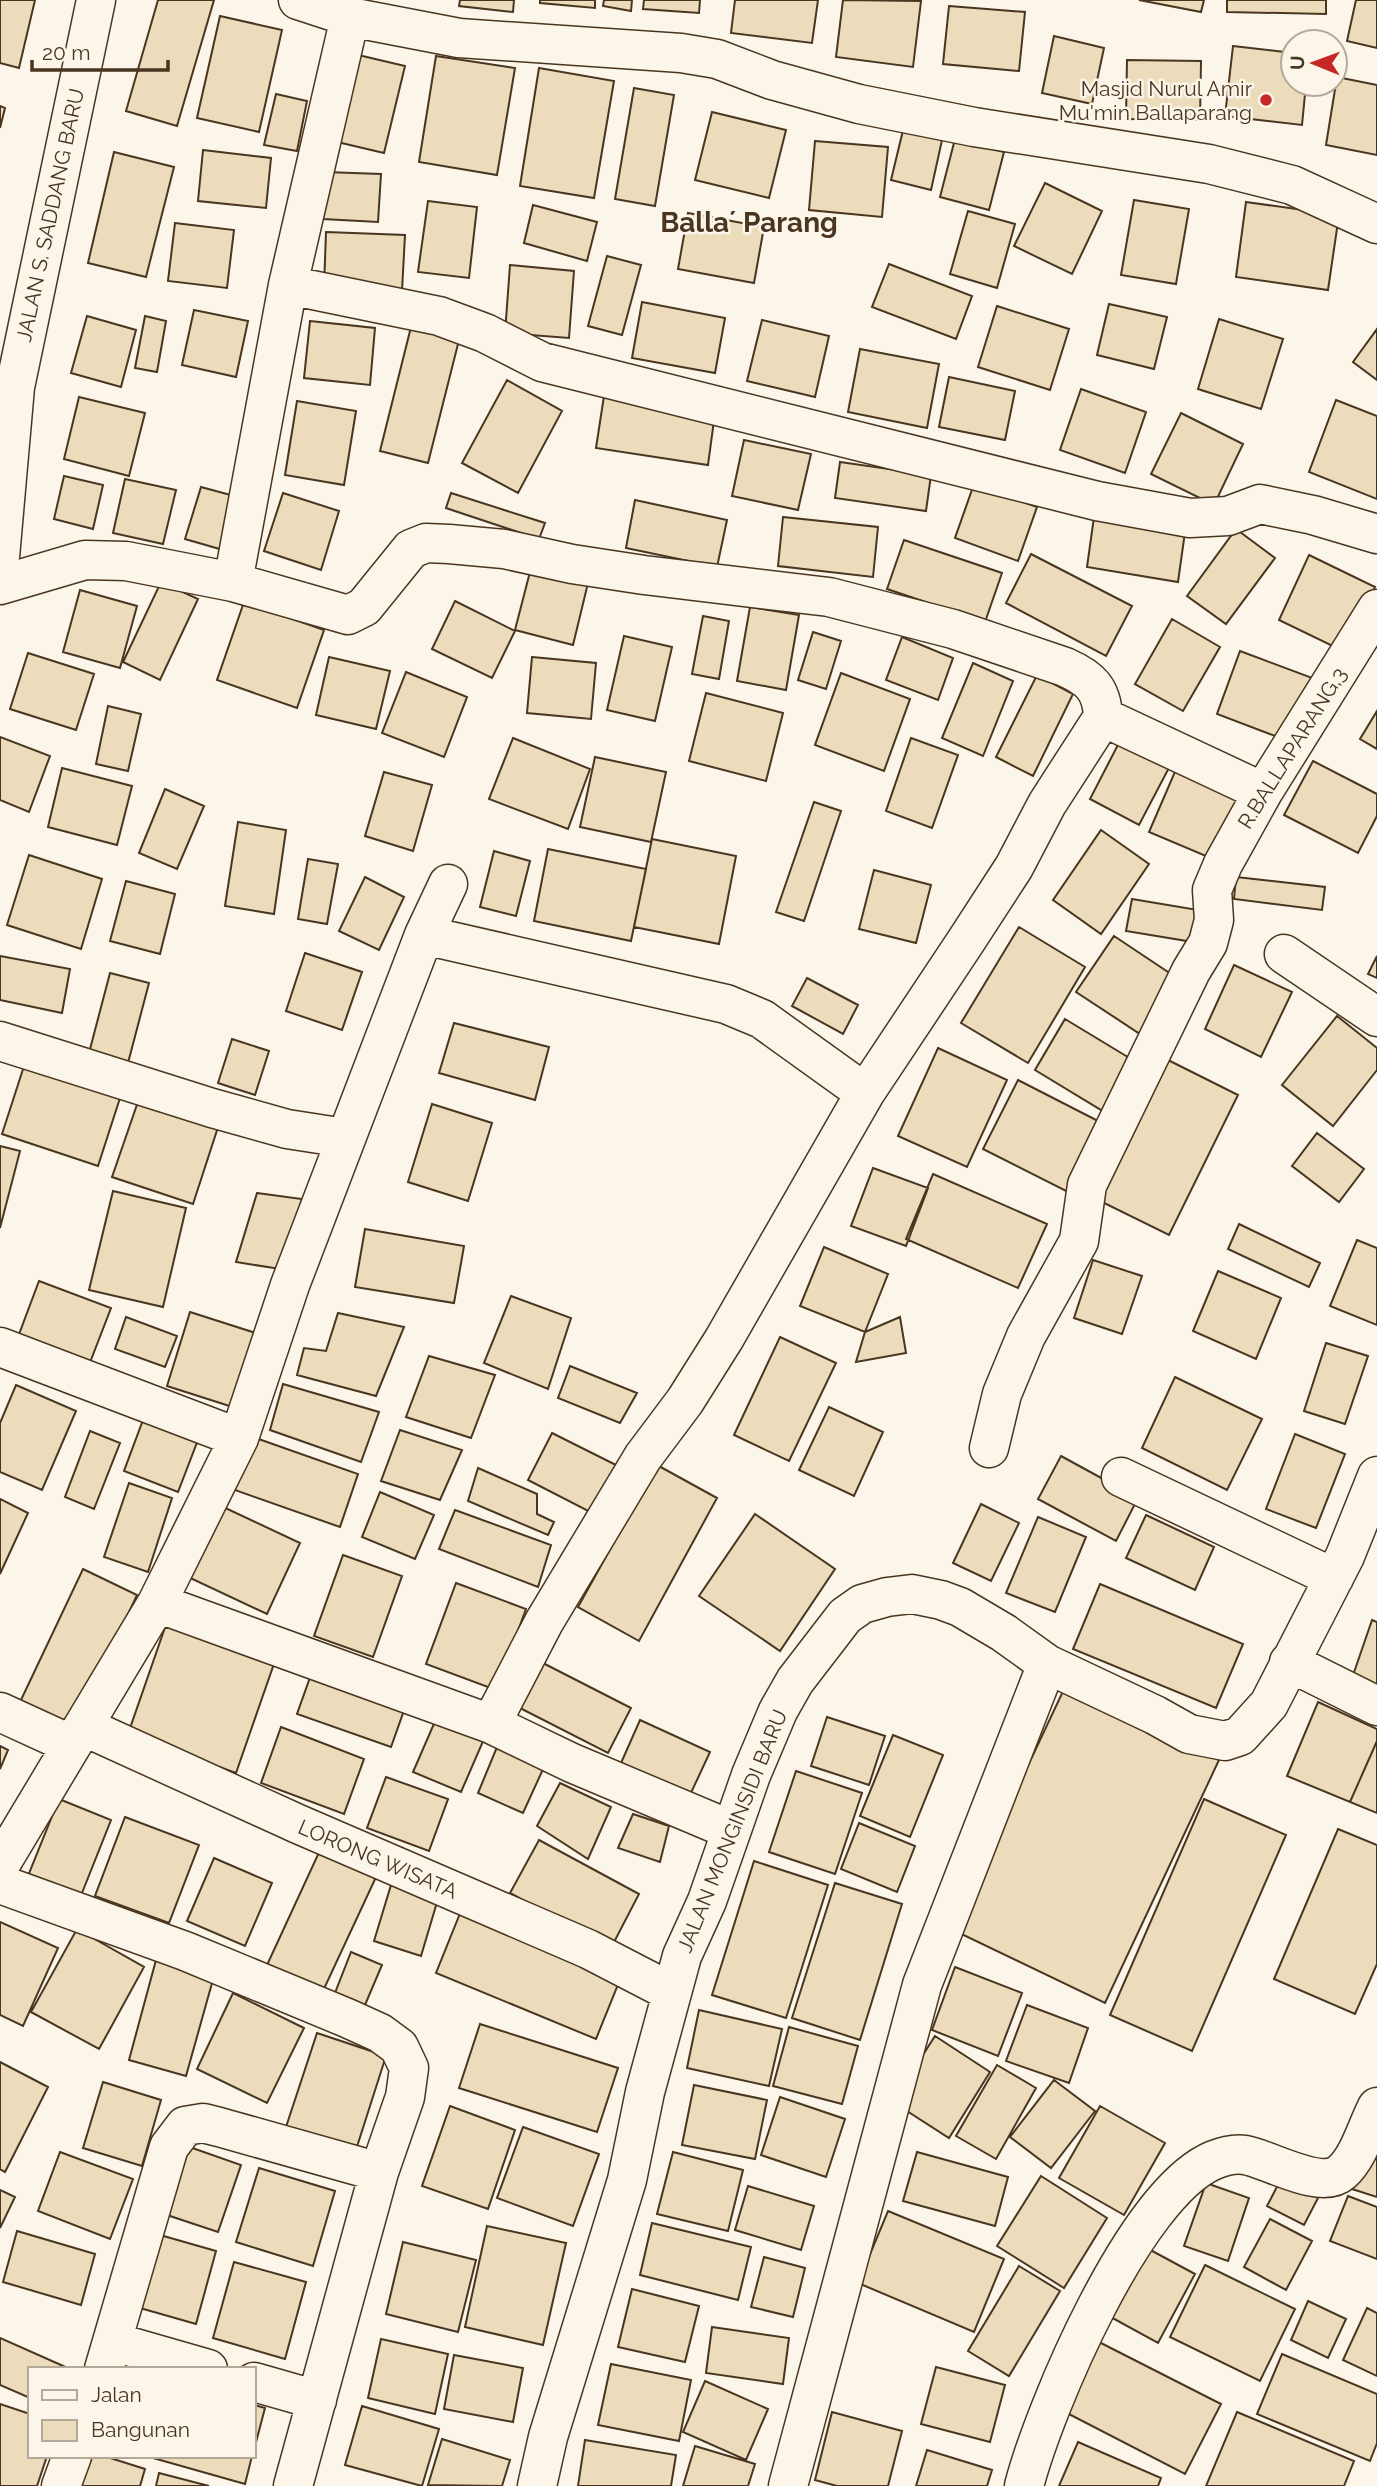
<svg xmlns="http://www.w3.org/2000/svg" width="1377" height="2486" viewBox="0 0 1377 2486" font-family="Raleway,sans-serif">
	<rect width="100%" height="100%" fill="#fbf6e9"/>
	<!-- building -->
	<path fill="#ecdcbc" stroke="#4a3520" stroke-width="2" d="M0 0H35L19 68 0 63Z
		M158 0H214L177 126 126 111Z
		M460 0H514L513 12 459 6Z
		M540 0H595V8L540 3Z
		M604 0H632L631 11 603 6Z
		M644 0H700L699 13 643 9Z
		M735 0H818L812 43 731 33Z
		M843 0 921 1 913 67 836 57Z
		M1139 0H1204L1201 12Z
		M1227 0H1326V14L1227 12Z
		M1356 0H1377V48L1347 41Z
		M949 6 1025 12 1019 71 943 64Z
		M220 16 282 30 259 132 197 118Z
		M1054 36 1104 48 1092 104 1042 93Z
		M1233 46 1293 53V84H1306L1302 125 1225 116Z
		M354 54 405 66 384 153 333 141Z
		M436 56 515 68 497 175 419 162Z
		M1127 60 1201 61 1200 120 1126 119Z
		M539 68 614 81 594 198 520 186Z
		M1337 77 1377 85V155L1326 145Z
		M634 88 674 95 655 206 615 199Z
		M276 94 307 101 297 151 264 145Z
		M0 106 5 108 0 128Z
		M712 112 786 130 769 198 695 180Z
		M905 122 944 131 931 190 891 180Z
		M955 139 1004 152 989 210 940 197Z
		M815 141 888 147 882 217 809 210Z
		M203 150 271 158 266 208 198 201Z
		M114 152 174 167 146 277 88 263Z
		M325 172 381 174 378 222 323 219Z
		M1045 183 1102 211 1072 274 1014 246Z
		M1134 200 1189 209 1176 284 1121 275Z
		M428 201 477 207 469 278 418 272Z
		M1246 202 1339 215 1328 290 1236 277Z
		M533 205 597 222 587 261 524 243Z
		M968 211 1015 224 997 288 950 274Z
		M688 213 764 227 754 283 678 269Z
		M175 223 234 230 227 288 168 281Z
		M326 232 405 235 402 291 324 287Z
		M607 256 641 265 622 335 588 326Z
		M889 264 972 296 956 339 872 307Z
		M510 265 574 271 569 338 505 333Z
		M642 302 725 318 715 373 632 358Z
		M1109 304 1167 317 1154 369 1097 355Z
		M997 306 1069 329 1050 390 978 367Z
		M194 310 248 321 236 377 182 365Z
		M87 316 136 330 121 387 71 373Z
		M145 316 166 321 157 372 135 368Z
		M1219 319 1283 339 1261 409 1198 389Z
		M762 320 829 336 815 397 747 381Z
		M310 321 375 328 370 385 304 378Z
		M411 327 459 340 428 463 380 451Z
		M1377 329V380L1353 362Z
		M860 349 939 364 927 428 848 412Z
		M949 377 1015 391 1005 440 939 427Z
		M507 380 562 411 518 493 462 463Z
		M1081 389 1146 412 1125 473 1060 450Z
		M604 396 715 413 708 465 596 448Z
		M79 397 145 413 129 476 64 459Z
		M1336 400 1377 416V499L1309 472Z
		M297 401 356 411 344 485 285 475Z
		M1181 413 1243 444 1214 505 1151 474Z
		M744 440 811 454 798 510 732 496Z
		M840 462 931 475 926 511 835 498Z
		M64 476 103 485 93 529 54 519Z
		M125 479 176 490 163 544 113 533Z
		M974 484 1037 507 1018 561 955 538Z
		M201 487 238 497 223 550 185 539Z
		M283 493 339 511 321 570 264 551Z
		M451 493 545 523 539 539 446 508Z
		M635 500 727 520 717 567 626 548Z
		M783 517 878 527 873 577 778 566Z
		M1094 517 1185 532 1178 582 1087 567Z
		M1236 529 1275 558 1226 624 1187 596Z
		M904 540 1002 573 985 622 887 589Z
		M1031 554 1132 606 1106 656 1006 603Z
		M1309 555 1375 587 1345 652 1279 620Z
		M531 568 588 583 573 645 515 630Z
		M161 582 198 599 160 680 123 662Z
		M80 590 137 606 120 668 63 652Z
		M455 601 515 631 492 678 432 649Z
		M244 602 324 630 297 708 217 680Z
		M750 607 799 615 786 690 737 681Z
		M703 616 729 621 719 679 692 674Z
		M1172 619 1220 647 1183 711 1135 684Z
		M813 632 841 641 826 689 798 680Z
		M624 636 672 647 655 721 607 710Z
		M902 637 953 658 938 700 886 680Z
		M1240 651 1315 679 1291 742 1217 714Z
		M28 653 94 674 76 730 10 709Z
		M329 657 390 671 376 729 316 715Z
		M532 657 596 663 591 719 527 713Z
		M973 663 1013 681 983 756 942 738Z
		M406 672 467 697 444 757 382 733Z
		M841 673 910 699 884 771 815 745Z
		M1037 675 1073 694 1033 776 996 757Z
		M706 693 783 713 766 781 689 761Z
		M108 706 141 714 128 771 96 764Z
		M1377 711V749L1360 739Z
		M0 737 50 756 29 812 0 800Z
		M1122 737 1172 762 1139 825 1090 799Z
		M513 738 590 769 568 829 489 799Z
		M911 738 958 755 932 828 886 811Z
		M595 757 666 772 651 842 580 827Z
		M1313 761 1377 794V816L1358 853 1284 815Z
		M1177 767 1241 795 1213 859 1149 832Z
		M62 768 132 786 117 845 48 827Z
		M384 772 432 785 413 851 365 836Z
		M165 789 204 806 177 869 139 853Z
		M814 802 841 811 804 921 776 912Z
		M238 822 286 830 274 914 225 906Z
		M1101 830 1149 864 1101 934 1053 900Z
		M652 839 736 856 719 944 634 927Z
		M548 849 646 869 631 941 534 921Z
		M494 851 530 861 516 916 480 907Z
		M29 855 102 879 81 949 7 925Z
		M308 859 338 864 327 924 298 919Z
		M874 870 931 885 916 943 859 929Z
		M365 877 404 897 379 950 339 931Z
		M1236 877 1325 887 1322 910 1234 899Z
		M126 881 175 894 160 954 110 941Z
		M1132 899 1198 910 1193 942 1126 931Z
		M1019 927 1085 967 1028 1063 961 1023Z
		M1114 936 1177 978 1140 1034 1076 992Z
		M305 953 362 972 342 1030 286 1011Z
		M0 956 70 969 62 1013 0 1000Z
		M1377 956V978L1368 974Z
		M1234 965 1292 992 1261 1057 1205 1029Z
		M110 973 149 983 128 1063 89 1053Z
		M807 978 858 1005 843 1034 792 1006Z
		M1337 1016 1377 1048V1070L1333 1126 1282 1085Z
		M1065 1019 1141 1065 1111 1116 1035 1070Z
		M454 1023 549 1047 535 1100 439 1073Z
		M232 1039 269 1051 255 1095 218 1083Z
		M938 1048 1007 1080 967 1167 898 1136Z
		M1164 1058 1238 1095 1169 1235 1096 1199Z
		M25 1063 121 1095 98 1166 2 1134Z
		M1018 1080 1102 1123 1068 1192 983 1149Z
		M141 1093 220 1121 193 1204 112 1177Z
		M432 1104 492 1123 468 1201 408 1182Z
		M1317 1133 1364 1169 1339 1202 1292 1166Z
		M0 1146 20 1151 0 1228Z
		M873 1168 928 1188 906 1246 851 1226Z
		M933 1174 1047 1224 1018 1288 906 1239Z
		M113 1191 186 1208 163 1307 89 1290Z
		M257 1193 302 1199 280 1269 236 1262Z
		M1239 1224 1320 1263 1309 1287 1228 1249Z
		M365 1229 464 1246 454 1303 355 1287Z
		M1357 1240 1377 1248V1325L1330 1306Z
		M824 1247 888 1274 865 1332 800 1306Z
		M1093 1260 1142 1276 1122 1334 1074 1318Z
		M1218 1271 1281 1298 1256 1359 1193 1331Z
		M39 1281 111 1308 89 1365 18 1337Z
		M511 1296 571 1318 548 1389 484 1363Z
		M190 1312 265 1336 242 1410 167 1386Z
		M338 1313 404 1327 376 1396 297 1375 304 1348 326 1351Z
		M126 1317 177 1336 165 1367 115 1349Z
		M900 1317 906 1353 856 1362 865 1332Z
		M780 1337 836 1363 789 1461 734 1435Z
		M1326 1343 1368 1356 1345 1424 1304 1411Z
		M429 1356 495 1375 471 1438 406 1417Z
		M570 1366 637 1393 620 1423 558 1398Z
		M1175 1377 1262 1419 1227 1490 1142 1448Z
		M283 1384 379 1412 361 1462 270 1430Z
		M16 1385 76 1411 42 1490 0 1472V1423Z
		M829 1407 883 1432 854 1496 799 1470Z
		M146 1412 201 1432 178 1492 124 1471Z
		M400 1430 462 1450 440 1500 381 1481Z
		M90 1431 120 1443 94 1509 65 1497Z
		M552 1433 618 1466 594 1514 528 1480Z
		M1295 1434 1345 1454 1316 1528 1266 1509Z
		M250 1436 358 1474 340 1527 232 1489Z
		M1061 1456 1138 1498 1116 1541 1038 1499Z
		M657 1465 717 1498 639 1641 578 1607Z
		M478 1468 537 1494V1514L554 1522 548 1535 468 1501Z
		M129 1483 172 1498 148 1572 104 1557Z
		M380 1492 434 1515 415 1559 362 1537Z
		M0 1499 28 1513 0 1574Z
		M981 1504 1019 1523 991 1581 953 1563Z
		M219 1505 300 1543 267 1614 186 1576Z
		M455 1510 551 1545 538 1587 439 1549Z
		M755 1514 835 1569 780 1651 699 1596Z
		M1146 1515 1214 1547 1195 1590 1126 1558Z
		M1038 1517 1086 1537 1055 1612 1006 1593Z
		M343 1555 402 1576 373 1657 314 1636Z
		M83 1569 137 1595 75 1728 20 1702Z
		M456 1583 526 1609 496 1690 426 1664Z
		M1100 1584 1243 1644 1216 1708 1073 1649Z
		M169 1616 277 1655 236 1773 128 1734Z
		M1372 1620 1377 1622V1695L1349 1687Z
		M539 1661 631 1708 608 1753 516 1706Z
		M313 1669 407 1702 391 1747 297 1714Z
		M1065 1687 1219 1760 1105 2003 951 1929Z
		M1318 1702 1377 1729V1741L1350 1802 1287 1776Z
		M827 1717 885 1736 869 1785 811 1766Z
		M436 1719 484 1739 461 1792 413 1772Z
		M640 1720 710 1752 690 1795 621 1763Z
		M281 1727 364 1759 344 1814 261 1783Z
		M893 1735 943 1755 910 1837 860 1816Z
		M1377 1741V1813L1350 1802Z
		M0 1746 8 1750 0 1769Z
		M497 1747 544 1767 523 1813 478 1793Z
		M796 1771 862 1793 835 1874 769 1852Z
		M386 1777 448 1799 429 1851 367 1828Z
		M560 1783 611 1807 588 1859 537 1826Z
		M59 1799 111 1820 80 1898 28 1876Z
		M1204 1799 1286 1835 1192 2051 1110 2015Z
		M633 1814 669 1826 660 1862 618 1848Z
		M125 1817 199 1845 169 1923 95 1896Z
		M859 1823 915 1846 897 1892 841 1869Z
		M1338 1829 1377 1845V1964L1355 2014 1274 1979Z
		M539 1840 639 1894 611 1948 510 1893Z
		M321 1848 377 1875 323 1991 267 1965Z
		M214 1858 272 1883 245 1946 187 1921Z
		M754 1861 828 1885 786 2018 712 1995Z
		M835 1883 902 1904 860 2040 792 2018Z
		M391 1885 438 1899 421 1956 374 1941Z
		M463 1906 623 1972 596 2039 436 1973Z
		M0 1922 58 1948 23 2026 0 2015Z
		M77 1929 144 1967 99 2049 31 2012Z
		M351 1952 382 1965 365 2005 335 1993Z
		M156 1960 214 1976 186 2076 129 2060Z
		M955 1967 1022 1993 998 2056 932 2030Z
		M233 1993 304 2028 267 2103 197 2069Z
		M1027 2005 1088 2028 1069 2083 1006 2061Z
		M699 2010 782 2029 769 2086 687 2068Z
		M480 2024 618 2068 597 2132 459 2088Z
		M789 2027 858 2046 842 2104 773 2086Z
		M317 2033 386 2056 354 2156 284 2133Z
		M935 2036 990 2072 949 2138 893 2102Z
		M0 2062 48 2087 5 2172 0 2169Z
		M997 2065 1036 2088 996 2159 956 2136Z
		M1054 2080 1095 2111 1051 2168 1010 2137Z
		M103 2082 161 2100 142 2166 83 2148Z
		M694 2085 767 2100 755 2159 682 2145Z
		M780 2097 845 2119 826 2177 761 2155Z
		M450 2106 515 2130 488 2209 422 2186Z
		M1100 2106 1165 2143 1124 2215 1059 2178Z
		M1372 2126 1377 2127V2197L1352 2189Z
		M523 2127 599 2154 573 2226 497 2198Z
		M181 2144 241 2165 218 2232 158 2212Z
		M60 2152 133 2179 110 2239 38 2211Z
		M673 2152 743 2170 728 2231 657 2214Z
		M917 2152 1008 2177 995 2226 903 2201Z
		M259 2168 335 2191 313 2266 236 2242Z
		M1041 2176 1107 2218 1064 2288 997 2246Z
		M1281 2179 1318 2198 1304 2225 1267 2206Z
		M1206 2183 1249 2198 1228 2261 1184 2246Z
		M748 2186 814 2206 801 2250 735 2230Z
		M0 2190 15 2197 0 2228Z
		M1348 2196 1377 2207V2259L1330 2241Z
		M888 2211 1004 2259 974 2332 858 2283Z
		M1270 2219 1312 2241 1286 2290 1244 2267Z
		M652 2223 751 2247 738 2300 640 2275Z
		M487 2226 566 2243 543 2345 465 2327Z
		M17 2231 95 2254 81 2305 3 2282Z
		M153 2233 216 2251 196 2324 133 2306Z
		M403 2242 476 2260 458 2332 386 2314Z
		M1143 2246 1195 2274 1158 2343 1107 2315Z
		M764 2257 805 2268 793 2317 751 2307Z
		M234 2262 306 2282 285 2359 213 2338Z
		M1205 2265 1295 2309 1260 2381 1170 2337Z
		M1019 2266 1060 2291 1009 2376 968 2351Z
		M632 2289 699 2306 685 2362 618 2347Z
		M1308 2301 1346 2319 1328 2358 1291 2340Z
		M1367 2308 1377 2313V2376L1343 2360Z
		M712 2327 789 2338 783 2384 706 2373Z
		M0 2338 70 2369H30V2398L0 2385Z
		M381 2339 448 2354 435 2414 368 2398Z
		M1097 2341 1221 2404 1185 2474 1063 2411Z
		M1282 2354 1377 2394V2443L1370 2461 1257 2414Z
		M454 2355 523 2368 513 2422 444 2409Z
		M611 2364 691 2380 679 2441 598 2425Z
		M936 2367 1005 2385 990 2442 921 2424Z
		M705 2381 768 2409 746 2460 683 2432Z
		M0 2404 30 2414V2456H47L37 2486H0Z
		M254 2405 265 2408 254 2450Z
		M362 2406 439 2429 422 2486 345 2465Z
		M832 2412 902 2431 888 2486H837L815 2480Z
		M1237 2412 1354 2461 1344 2486H1206Z
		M442 2439 510 2460 502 2486 428 2485Z
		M585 2440 676 2455 671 2486H578Z
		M1078 2442 1161 2478 1158 2486H1059Z
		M695 2446 755 2464 748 2486H683Z
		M927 2450 992 2470 987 2486H916Z
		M84 2456H104L145 2469 140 2486H74Z
		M146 2456H252L245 2484Z
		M159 2473 209 2486H156Z"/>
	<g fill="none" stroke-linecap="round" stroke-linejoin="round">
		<!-- minor casing -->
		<g stroke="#4a3520" stroke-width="41">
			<path id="minor" d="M298 0 350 17 459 38 681 53 717 59 772 80 859 104 974 127 1209 164 1292 185 1377 224
				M288 285 439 316 485 333 542 362 1097 501 1190 518 1228 516 1260 504 1313 515 1377 534
				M233 582 288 285 350 17
				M0 585 85 560 126 561 233 582 348 615 364 607 411 549 426 543 449 544 504 549 572 564 644 575 829 597 953 629 1065 667C1090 678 1102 689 1103 717L1263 792
				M424 935 726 1004 762 1019 865 1093
				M1284 954 1377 1017
				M0 1041 212 1108 287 1129 345 1138
				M0 1347 239 1438
				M989 1448 1002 1394 1026 1336 1079 1241 1087 1185 1191 971 1208 943 1214 920 1212 890 1223 864 1263 792 1377 609
				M1121 1477 1334 1578
				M157 1603 491 1724 572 1763 731 1830
				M1289 1662 1377 1706
				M0 1712 72 1745
				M491 1724 544 1622 643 1457 685 1401 724 1339 865 1093 966 941 1014 867 1047 804 1103 717
				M85 1727 298 1824 588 1949 671 1992
				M0 1865 157 1603 239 1438 290 1285 424 935 448 884
				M0 1884 185 1951 347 2018 380 2033 399 2047 409 2068 405 2097 379 2172 293 2486
				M114 2342 208 2369
				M104 2369 169 2147 185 2126 203 2123 219 2127 379 2172
				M254 2382 317 2400
				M61 2486 72 2456
				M537 2486 548 2437 627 2180 645 2092 682 1956 707 1901 751 1775 778 1711 795 1681 845 1616 862 1604 887 1597 912 1594 941 1600 960 1607 1004 1633 1047 1664 1155 1715 1189 1734 1225 1741 1240 1736 1269 1704 1345 1556 1377 1476
				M788 2486 922 1985 1047 1664
				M1024 2486C1045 2406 1135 2193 1214 2160 1224 2156 1234 2153 1245 2155 1269 2159 1321 2191 1342 2172 1359 2157 1367 2126 1377 2107"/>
		</g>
		<!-- major casing -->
		<g stroke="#4a3520" stroke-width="41">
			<path id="major" d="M0 557 15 387 96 0"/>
		</g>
		<!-- minor -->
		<use href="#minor" stroke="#fbf6e9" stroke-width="38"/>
		<!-- major -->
		<use href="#major" stroke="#fbf6e9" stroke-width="38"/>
	</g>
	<!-- markers -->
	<circle fill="#c62828" stroke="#fbf6e9" stroke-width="2.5" cx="1266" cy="100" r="7"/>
	<g text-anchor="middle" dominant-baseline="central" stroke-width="5" stroke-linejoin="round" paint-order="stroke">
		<!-- poi labels -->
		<g font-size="21" fill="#4a3520" stroke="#fbf6e9" text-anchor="end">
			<text x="1252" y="88">Masjid Nurul Amir<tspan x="1252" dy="24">Mu'min Ballaparang</tspan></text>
		</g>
		<!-- street labels -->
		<g font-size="21" fill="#4a3520" stroke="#fbf6e9">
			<text transform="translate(50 215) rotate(-78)">JALAN S. SADDANG BARU</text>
			<text transform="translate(1292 748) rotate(-58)">R.BALLAPARANG,3</text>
			<text transform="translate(732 1831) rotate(-68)">JALAN MONGINSIDI BARU</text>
			<text transform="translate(378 1859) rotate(23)">LORONG WISATA</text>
		</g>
		<!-- district labels -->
		<g font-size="28" font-weight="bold" fill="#4a3520" stroke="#fbf6e9">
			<text x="749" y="222">Ballaʼ Parang</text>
		</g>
	</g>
	<!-- legend -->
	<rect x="28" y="2367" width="228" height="91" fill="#fbf6e9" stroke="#b4a999" stroke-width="2"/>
	<rect x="42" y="2390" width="35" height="10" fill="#fbf6e9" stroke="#b4a999" stroke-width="2"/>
	<text x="91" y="2402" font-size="21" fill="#4a3520">Jalan</text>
	<rect x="42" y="2420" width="35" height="21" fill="#ecdcbc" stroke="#b4a999" stroke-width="2"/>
	<text x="91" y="2437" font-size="21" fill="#4a3520">Bangunan</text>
	<!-- north arrow -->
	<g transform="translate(1314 63) rotate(271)"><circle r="33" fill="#fbf6e9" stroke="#b4a999" stroke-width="2"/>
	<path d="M0-5L12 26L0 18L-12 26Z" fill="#c62828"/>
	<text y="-10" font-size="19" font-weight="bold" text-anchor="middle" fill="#4a3520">U</text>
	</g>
	<!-- scale -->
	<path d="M32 60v10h136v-10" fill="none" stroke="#4a3520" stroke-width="3.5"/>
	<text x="42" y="60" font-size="21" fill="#4a3520" stroke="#fbf6e9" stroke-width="5" paint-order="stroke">20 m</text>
</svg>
